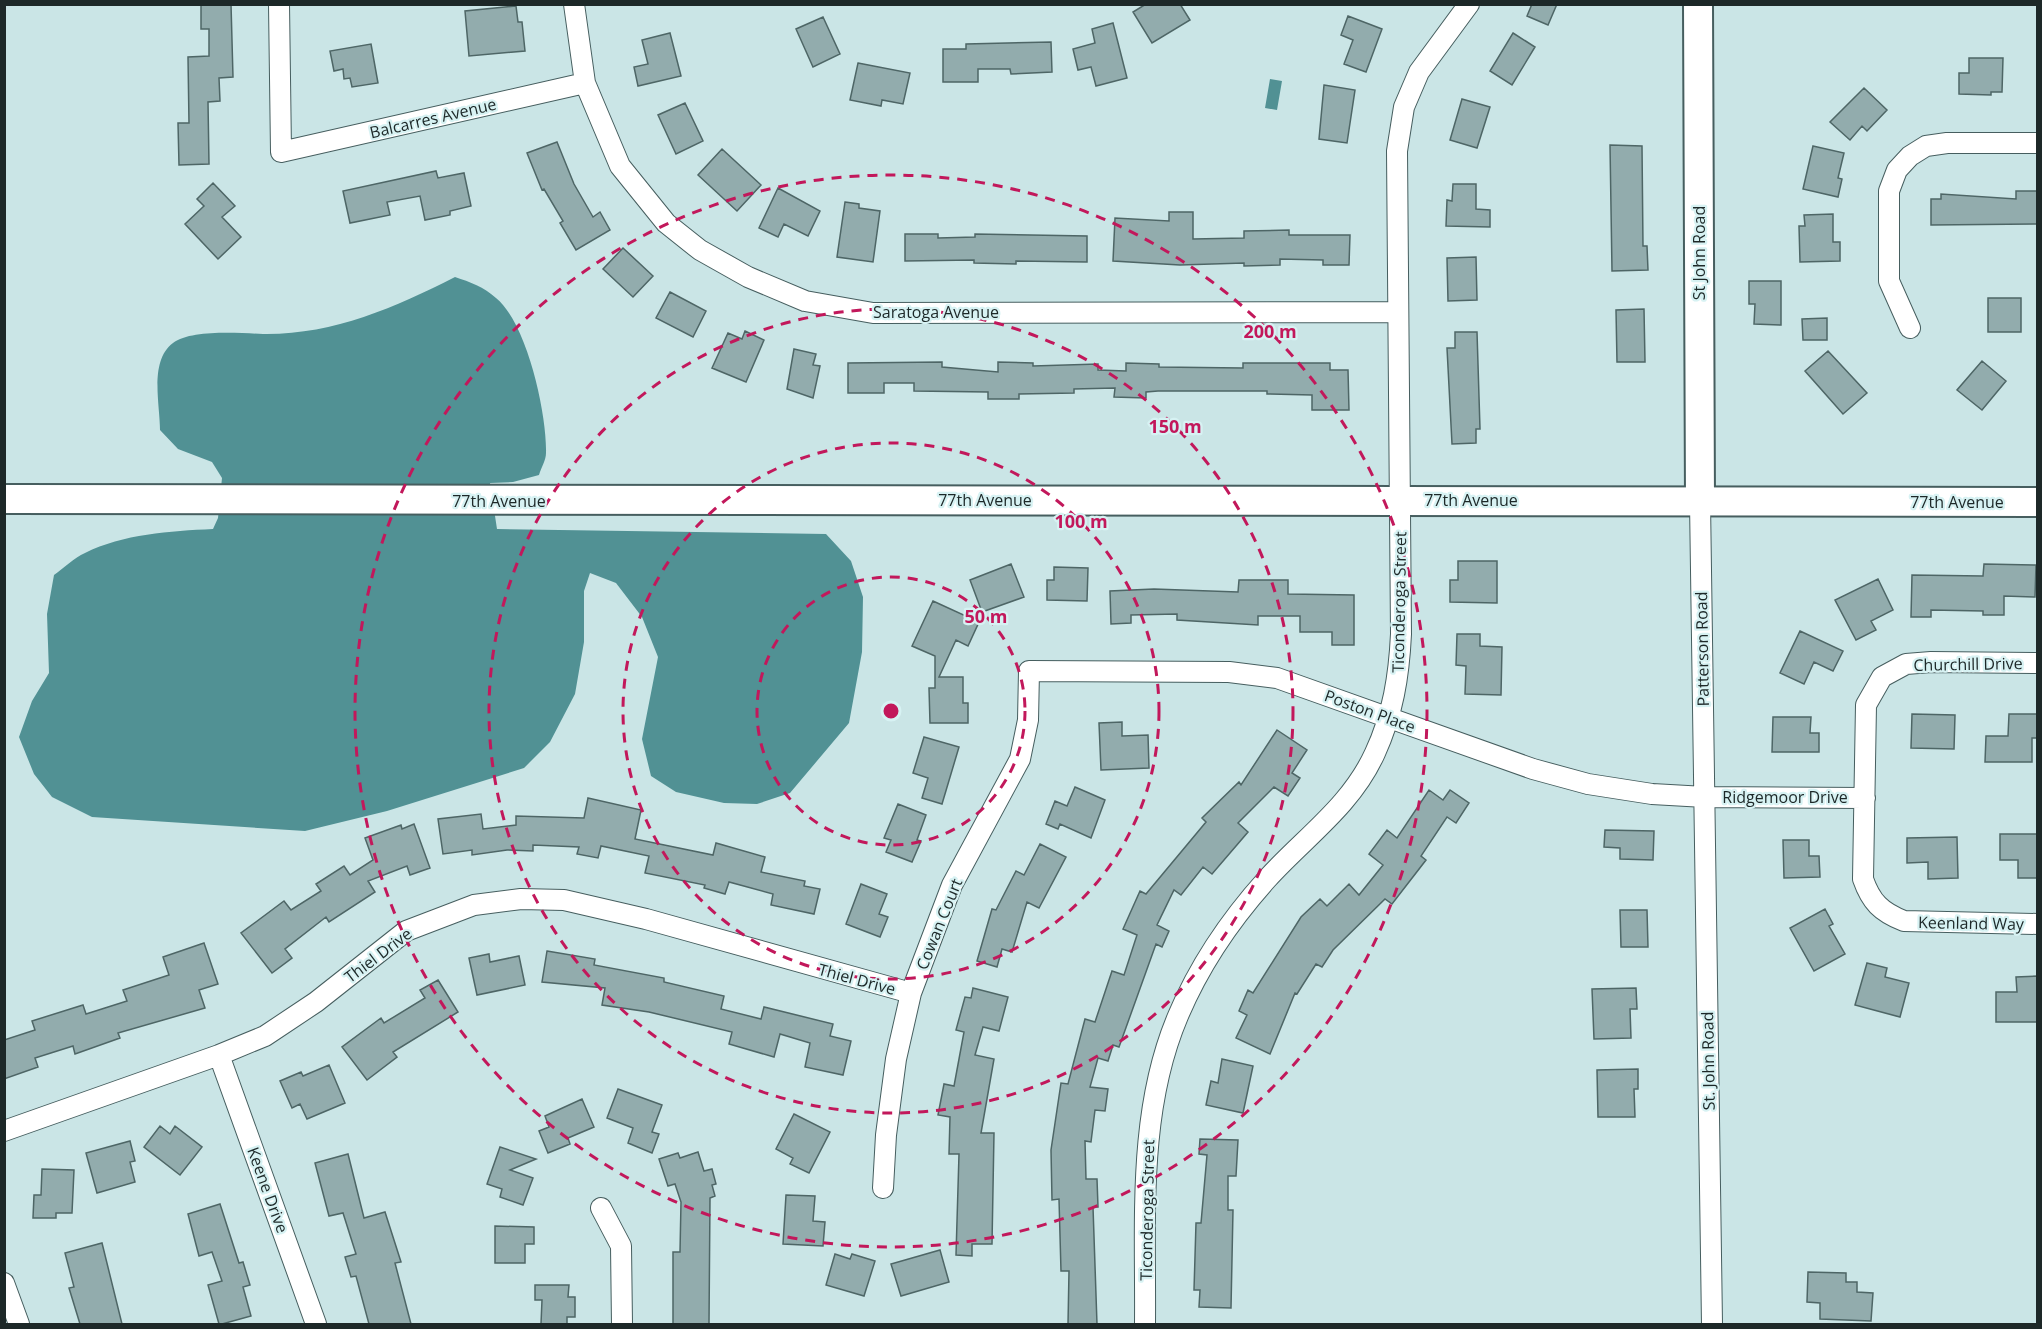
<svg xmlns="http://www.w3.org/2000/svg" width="2042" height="1329" viewBox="0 0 2042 1329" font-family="'Open Sans',sans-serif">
	<rect width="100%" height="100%" fill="#cae5e6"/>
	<!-- water -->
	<path fill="#519194" d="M1270 79 1282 81 1277 110 1265 108Z
		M455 277C470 282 484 287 496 298 527 323 547 414 546 453 546 460 541 468 539 475L513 482 490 483 497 529 826 534 851 561 863 597 862 652 849 723 790 793 757 804 724 803 676 792 651 776 642 739 658 657 642 617 616 583 590 573 584 591V642L575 694 550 742 524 768 387 811 305 831 92 817 52 797 34 774 19 737 32 701 49 673 47 614 54 575C64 568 74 558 85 553 123 534 170 531 213 529L218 518 222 478 212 462 178 449 160 430C160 404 149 361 173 343 191 329 241 333 263 334 332 335 394 308 455 277Z"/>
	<!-- building -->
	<path fill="#92acad" stroke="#4e6666" stroke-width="1.5" d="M201 4H231L233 77 219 78 220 101 208 102 209 164 179 165 178 123H189L188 57 209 56V29H201Z
		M1146 4H1180L1190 20 1152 43 1133 12Z
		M1532 4H1557L1548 25 1527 16Z
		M516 6 518 22H522L525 51 469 56 465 11Z
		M1348 16 1382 29 1366 72 1344 64 1353 40 1341 35Z
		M823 17 840 54 813 67 796 29Z
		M1113 23 1127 78 1096 86 1091 67 1078 70 1073 49 1095 43 1092 29Z
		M670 33 681 76 638 86 634 67 648 64 642 40Z
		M1513 33 1535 47 1512 85 1490 71Z
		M1051 42 1052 72 1011 74 1010 69H978V82H943V49H966V44Z
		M371 44 378 83 352 87 350 78 344 79 343 69 334 71 330 51Z
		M1969 58H2003L2002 92H1991V95L1959 94V73H1969Z
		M858 63 910 73 903 104 882 100 881 106 850 100Z
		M1324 85 1355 90 1347 143 1319 139Z
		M1864 88 1887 110 1867 131 1862 126 1850 140 1830 122Z
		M1462 99 1490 107 1477 148 1450 140Z
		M685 103 703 141 676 154 658 115Z
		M557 142 574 184 593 217 600 212 610 230 576 250 560 223 563 221 544 189 542 190 527 153Z
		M1610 145 1642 146 1643 246H1647L1648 270 1612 271Z
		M1813 146 1844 153 1838 178 1842 179 1838 197 1803 189Z
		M722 149 761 185 737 211 698 175Z
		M436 171 438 178 464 173 471 206 450 211V215L425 220 420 196 387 202 390 215 350 223 343 191Z
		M213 183 235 206 222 217 241 237 218 259 185 224 204 206 197 199Z
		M1453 184H1476V209L1490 210V227L1446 226 1447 200 1452 201Z
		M778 188 820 211 808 236 784 224 778 237 759 228Z
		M2016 191H2037V224L1931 225V199H1941V194L2016 199Z
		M845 202 859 204V208L880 211 873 262 837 257Z
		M1169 212H1193V239L1244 238V231L1289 230V235H1350L1349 265H1323V260L1280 259V265L1244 266V263L1180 265 1113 261 1115 218 1169 221Z
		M1833 214V242H1840V261L1800 262 1799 226H1805L1804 215Z
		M905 234H938V238L975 237V234L1087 236V262L1016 261V264L974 263V260L905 261Z
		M623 248 653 276 633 297 603 269Z
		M1476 257 1477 300 1448 301 1447 258Z
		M1749 281H1781V325L1754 324 1755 304H1749Z
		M670 292 706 311 693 337 656 318Z
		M1988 298H2021V332H1988Z
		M1644 309 1645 362H1617L1616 310Z
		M1827 318V340H1803L1802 319Z
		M745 331 764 340 746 382 712 368 728 333 742 339Z
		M1455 332H1477L1480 429H1476V443L1452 444 1447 348H1455Z
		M794 349 816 354 813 365 820 366 813 398 787 389Z
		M1828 351 1867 393 1843 414 1805 371Z
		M1982 361 2006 381 1982 410 1957 390Z
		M942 362V367L998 372V362L1033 363V366L1098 364V370L1126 371V363L1159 364V367L1243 368V363H1330V370H1348L1349 410H1312V395L1267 394V391H1158L1146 392V398L1114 397 1115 388 1074 389V393L1019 394V399H988V392L914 391V383H884V393H848V363Z
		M1458 561H1497V603L1450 602V580H1458Z
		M1011 564 1024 597 982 612 970 580Z
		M1984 564 2036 565 2035 597 2004 596V615H1983V611L1931 610V617H1911L1912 575 1983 576Z
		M1054 567 1088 568 1087 601 1047 600V580H1054Z
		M1878 579 1893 610 1871 621 1876 630 1856 640 1835 600Z
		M1239 580H1288V594L1354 595V645H1332V632H1300V616H1258V625L1177 620V614L1131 615V623L1111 624 1110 591 1154 589 1238 592Z
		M933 601 979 622 968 646 956 640 939 677H963V703H968V723H930L929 688H935V656L912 646Z
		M1800 631 1843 651 1833 671 1814 662 1804 684 1780 673Z
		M1457 634H1480V646L1502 647 1501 695 1465 694 1466 666 1456 665Z
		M1912 714 1955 715 1954 749 1911 748Z
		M2009 714H2037V738H2032V762H1985L1986 736H2008Z
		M1773 717H1811L1810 733H1819V752H1772Z
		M1122 722V736L1148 735 1149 768 1101 770 1099 723Z
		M1277 730 1307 750 1292 773 1300 778 1288 796 1274 787 1238 823 1248 832 1212 874 1203 867 1181 895 1174 890 1157 925 1169 931 1162 947 1156 944 1119 1047 1113 1045 1108 1061 1098 1058 1090 1087 1108 1089 1105 1111 1095 1110 1091 1142 1085 1141 1086 1179H1097L1098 1207H1093L1097 1324H1068L1069 1271H1061L1059 1199 1052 1200 1051 1150 1061 1083 1068 1084 1085 1019 1095 1022 1112 971 1124 975 1137 935 1123 929 1140 891 1146 894 1206 822 1202 818 1239 782 1241 785Z
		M924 737 959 747 942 804 922 798 928 778 913 773Z
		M1075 787 1105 800 1091 838 1060 824 1058 829 1046 824 1055 801 1067 806Z
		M1429 790 1443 800 1450 790 1469 803 1456 823 1447 817 1421 856 1426 860 1392 904 1385 899 1333 950 1322 967 1316 964 1297 994 1295 993 1270 1054 1236 1038 1247 1015 1239 1011 1248 990 1253 993 1301 917 1320 899 1327 906 1349 884 1359 895 1383 865 1369 854 1387 830 1397 838Z
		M588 798 641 810 635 839 713 855 716 843 765 857 761 872 805 881 804 886 820 889 814 914 771 905 773 894 729 882 725 894 704 888 705 885 645 873 649 856 601 846 598 858 577 854 579 847 533 845V851L507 850 472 855V850L443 854 438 819 481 814 483 829 516 825V816L584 818Z
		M898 804 926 815 917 840 921 841 912 862 886 852 891 840 884 838Z
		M414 824 430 868 410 875 407 866 368 881 375 892 329 922 326 917 285 949 292 958 272 973 241 933 284 901 291 910 321 891 316 884 344 866 350 875 373 860 365 838 401 825 402 829Z
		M1605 830 1654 831 1653 860 1620 859V848L1604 847Z
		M2000 834H2037V878H2018V860H2000Z
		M1957 837 1958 878 1928 879V862L1907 863V838Z
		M1783 840H1809V856H1819L1820 877 1784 878Z
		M1040 844 1066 857 1039 908 1027 902 1012 952 1002 949 997 967 977 961 992 909 996 910 1016 871 1024 875Z
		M861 884 887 894 879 914 888 917 880 937 846 924Z
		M1825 909 1833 924 1829 926 1845 954 1814 971 1790 928Z
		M1620 910H1647L1648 947H1621Z
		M204 943 218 984 199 990 205 1008 118 1033 120 1038 75 1054 73 1046 35 1058 38 1067 4 1079V1040L35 1030 32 1021 83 1005 86 1014 127 1001 123 990 169 975 163 957Z
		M547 951 595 959 594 965 664 978V982L724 996 721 1009 761 1019 764 1007 833 1024 830 1036 851 1041 843 1075 805 1067 810 1043 780 1034 774 1057 729 1044 732 1032 649 1012 602 1005 605 988 542 982Z
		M489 954 490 962 519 956 525 985 477 995 469 958Z
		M1867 963 1887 968 1885 977 1909 983 1900 1017 1855 1005Z
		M2037 976V1022H1996V992H2017L2016 977Z
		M438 980 458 1012 393 1052 397 1057 367 1080 342 1047 381 1018 384 1023 425 998 420 990Z
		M973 988 1008 997 999 1031 983 1027 975 1055 994 1059 981 1133H994L992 1244H972V1256L956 1255 959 1154H949L950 1117 938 1115 944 1084 954 1086 964 1032 956 1030 965 997 971 998Z
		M1636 988 1637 1009H1630L1631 1038 1594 1039 1592 989Z
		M1222 1059 1253 1066 1243 1113 1206 1105 1211 1081 1218 1083Z
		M329 1065 345 1103 307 1119 300 1104 292 1108 280 1081 301 1072 303 1076Z
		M1638 1069V1089H1634L1635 1117H1598L1597 1070Z
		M618 1089 662 1105 652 1132 659 1134 652 1153 628 1143 633 1128 607 1118Z
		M582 1099 594 1127 568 1138 570 1144 548 1153 539 1131 549 1127 545 1116Z
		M794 1114 830 1132 809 1173 790 1164 793 1158 776 1149Z
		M160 1126 170 1134 175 1126 202 1147 180 1175 144 1147Z
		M1200 1139 1238 1140 1236 1176H1228V1210H1233L1231 1308 1199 1307 1200 1290H1194L1196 1223H1201L1207 1155 1199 1154Z
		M130 1141 135 1161 130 1162 135 1182 97 1193 86 1153Z
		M500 1147 536 1159 510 1170 533 1178 523 1205 500 1197 502 1189 487 1184Z
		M698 1152 704 1171 712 1169 716 1184 712 1185 715 1196 710 1198 709 1324H673V1252H680L681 1202 675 1184 668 1186 659 1159 678 1153 680 1158Z
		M348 1154 364 1218 385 1212 401 1262 395 1263 411 1324H369L356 1276 351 1277 345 1257 356 1254 343 1213 329 1216 315 1163Z
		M42 1169 74 1170 72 1213H56V1218H33L34 1195H41Z
		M786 1195 815 1196 813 1221 825 1222 823 1246 783 1244Z
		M220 1204 239 1263 243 1262 250 1285 243 1287 251 1316 222 1324H219L208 1285 222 1281 212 1252 199 1256 188 1214Z
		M495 1226 534 1227V1244H525V1263H495Z
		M102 1243 122 1324H80L69 1288 74 1287 65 1253Z
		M940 1250 949 1282 901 1296 891 1264Z
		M835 1254 850 1259 852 1254 875 1261 864 1296 826 1285Z
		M1808 1272 1846 1273V1282H1857V1292L1873 1293 1871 1321 1820 1319V1303L1807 1302Z
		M535 1285H569L568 1297H575V1317H567V1324H541L542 1300H535Z"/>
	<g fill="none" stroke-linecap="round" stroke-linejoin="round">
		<!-- street casing -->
		<g stroke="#465e5f" stroke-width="22">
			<path id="street" d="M279 4 281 152 585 83
				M574 4 585 83 620 166 666 223 700 250 748 277 805 301 873 313 1398 312
				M1910 328 1889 281V191L1897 170 1910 156 1926 146 1947 143H2038
				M1700 502 1712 1324
				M2038 663 1931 662 1906 664 1882 677 1866 705 1863 879C1871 902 1881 912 1904 921L2038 924
				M219 1055 316 1324
				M4 1131 219 1055 265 1036 316 1002 406 931 474 905 521 899 564 900 646 919 911 993
				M883 1188 886 1135 896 1059 911 993 952 885 1020 759 1028 720 1029 671 1229 672 1277 678 1533 769 1588 784 1652 794 1705 797 1865 798
				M601 1208 621 1246 622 1324
				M4 1283 19 1324
				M1145 1324C1146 1222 1137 1112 1178 1016 1199 966 1231 919 1267 879 1305 837 1351 806 1375 753 1393 714 1399 676 1401 634L1397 151 1404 107 1419 72 1469 4"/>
		</g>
		<!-- secondary casing -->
		<g stroke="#465e5f" stroke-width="32">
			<path id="secondary" d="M1698 4 1700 502
				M4 499 2038 502"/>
		</g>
		<!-- street -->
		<use href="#street" stroke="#fff" stroke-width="20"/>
		<!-- secondary -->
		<use href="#secondary" stroke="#fff" stroke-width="28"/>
	</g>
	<!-- distance rings -->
	<g fill="none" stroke="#c2185b" stroke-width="3" stroke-dasharray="10 8">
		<circle cx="891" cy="711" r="134"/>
		<circle cx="891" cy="711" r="268"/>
		<circle cx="891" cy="711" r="402"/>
		<circle cx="891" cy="711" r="536"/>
	</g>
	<g text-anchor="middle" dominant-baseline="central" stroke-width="4.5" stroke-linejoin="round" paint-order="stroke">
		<!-- street labels -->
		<g font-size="16" fill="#1d2828" stroke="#d7f2f3">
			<text transform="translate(433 118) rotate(-13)">Balcarres Avenue</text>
			<text transform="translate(1699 253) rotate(-90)">St John Road</text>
			<text x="936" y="312">Saratoga Avenue</text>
			<text x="985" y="500">77th Avenue</text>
			<text x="1471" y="500">77th Avenue</text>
			<text x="499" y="501">77th Avenue</text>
			<text x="1957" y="502">77th Avenue</text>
			<text transform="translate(1399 602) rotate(-89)">Ticonderoga Street</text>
			<text transform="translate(1702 649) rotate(-91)">Patterson Road</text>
			<text transform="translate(1968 664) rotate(-1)">Churchill Drive</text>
			<text transform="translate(1370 711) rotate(20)">Poston Place</text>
			<text x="1785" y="797">Ridgemoor Drive</text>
			<text transform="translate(1971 923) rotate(1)">Keenland Way</text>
			<text transform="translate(939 924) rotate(-68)">Cowan Court</text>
			<text transform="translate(378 955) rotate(-37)">Thiel Drive</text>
			<text transform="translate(857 979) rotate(15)">Thiel Drive</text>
			<text transform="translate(1708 1061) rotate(-91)">St. John Road</text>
			<text transform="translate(268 1190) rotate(70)">Keene Drive</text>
			<text transform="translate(1147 1210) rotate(-89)">Ticonderoga Street</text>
		</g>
	</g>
	<circle cx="891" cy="711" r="9" fill="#c2185b" stroke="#d7f2f3" stroke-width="3"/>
	<g font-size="18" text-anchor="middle" font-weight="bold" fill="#c2185b" stroke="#d7f2f3" stroke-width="4.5" stroke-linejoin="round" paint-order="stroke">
		<text x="1270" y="338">200 m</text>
		<text x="1175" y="433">150 m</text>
		<text x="1081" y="528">100 m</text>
		<text x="986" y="623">50 m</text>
	</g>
	<!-- border -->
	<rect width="2042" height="1329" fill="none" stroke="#1d2828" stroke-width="12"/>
</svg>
